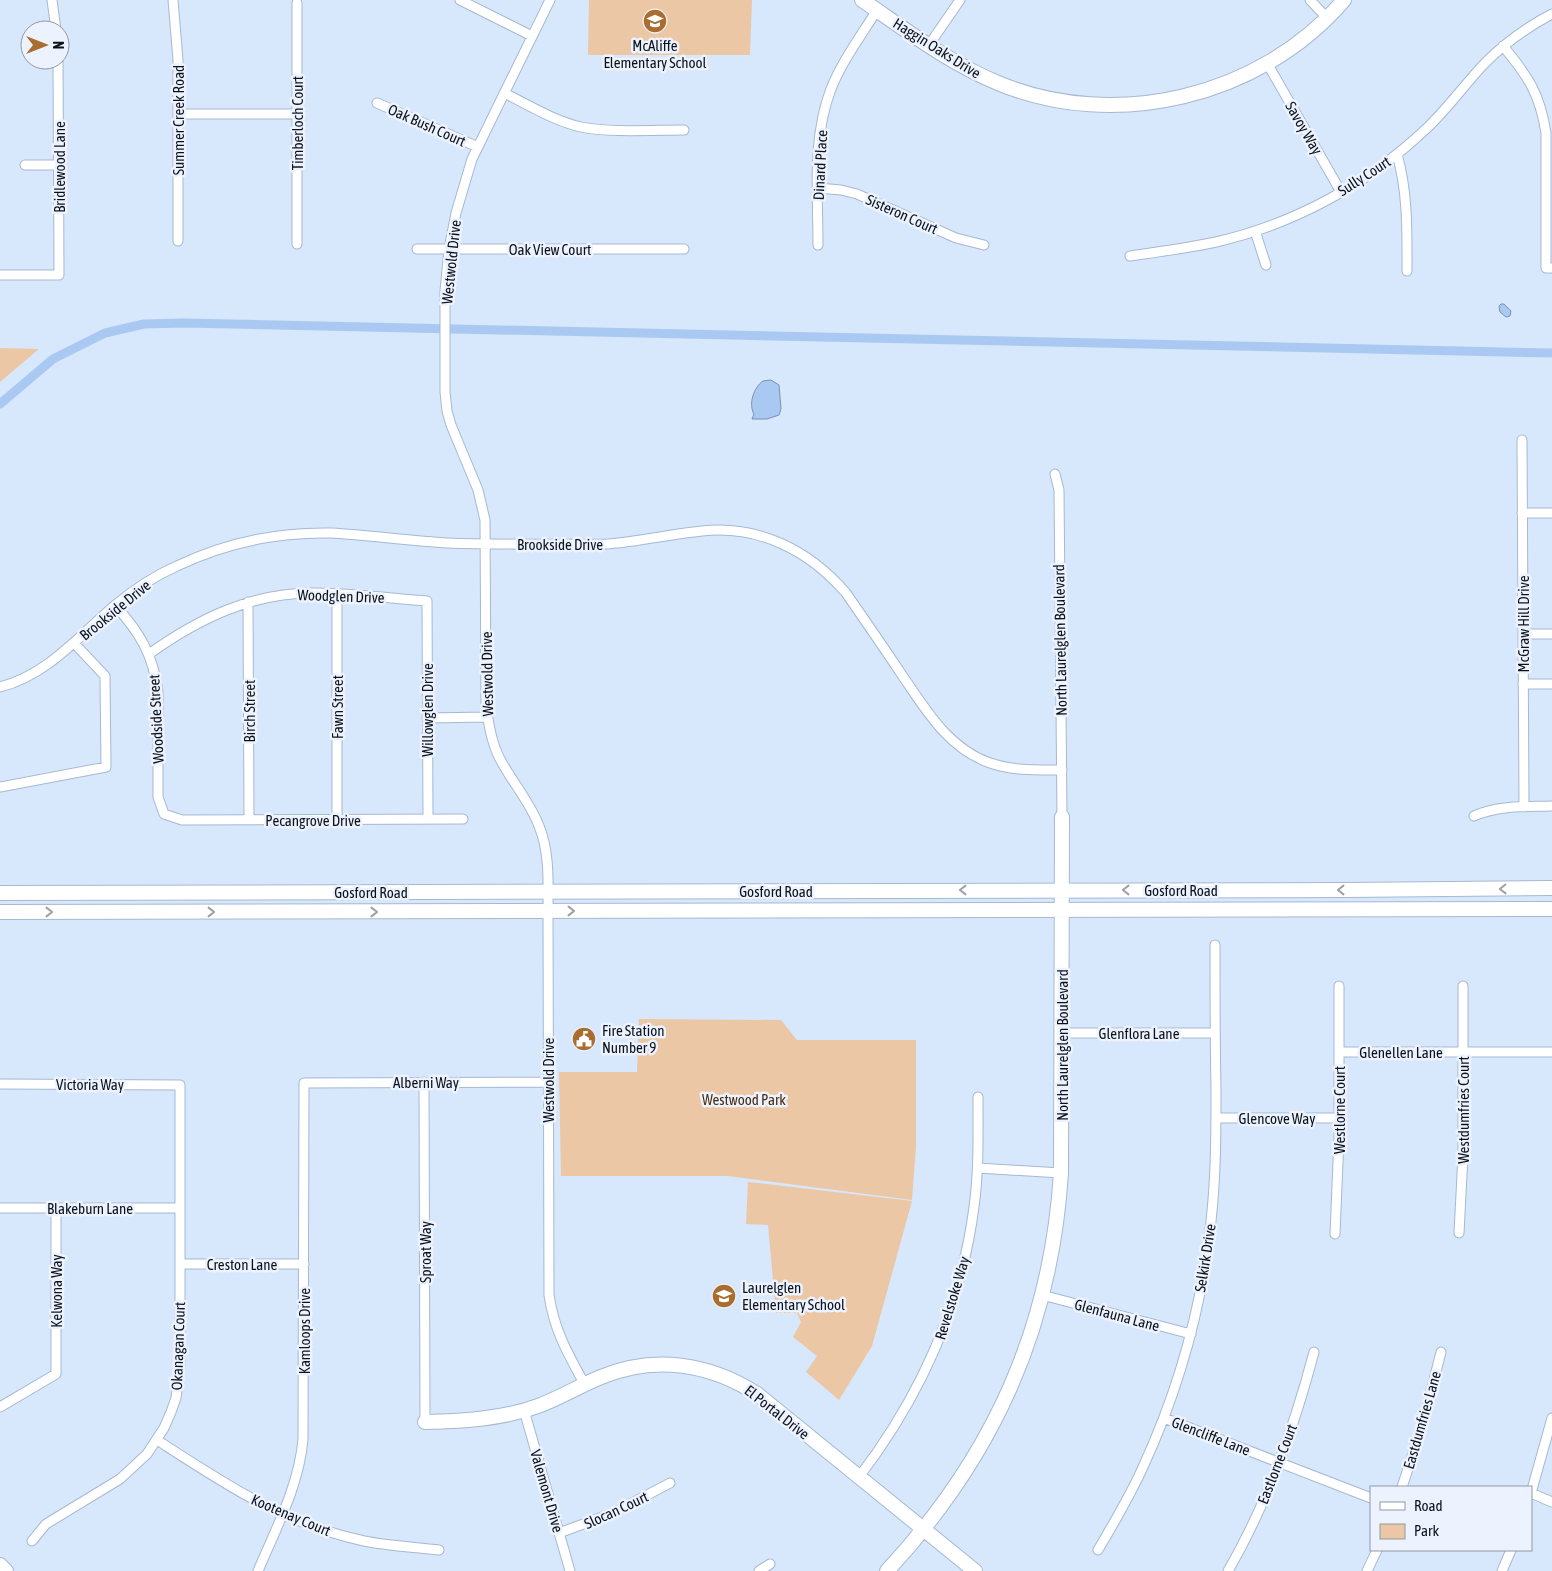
<svg xmlns="http://www.w3.org/2000/svg" width="1552" height="1571" viewBox="0 0 1552 1571" font-family="'Asap Condensed',sans-serif">
	<rect width="100%" height="100%" fill="#d7e7fc"/>
	<!-- green -->
	<path fill="#ebc7a5" d="M589 0H752L750 55H588Z
		M0 348 39 349 0 382Z
		M639 1019 781 1020 797 1040H916V1146L912 1200 728 1176H561L559 1072H637Z
		M748 1182 912 1201 872 1346 839 1400 806 1372 817 1356 793 1337 801 1322 797 1313H776L768 1225 746 1224Z"/>
	<!-- water -->
	<path fill="#a9c9f2" stroke="#7a92b2" d="M1501 304H1504L1511 311 1510 316 1506 317 1500 312 1499 306Z
		M771 380 779 385 781 409 779 415 767 419H752L754 414C748 404 754 387 763 381Z"/>
	<g fill="none" stroke-linecap="round" stroke-linejoin="round">
		<!-- canal -->
		<path stroke="#a9c9f2" stroke-width="9" d="M0 404 53 359 105 333 144 324 184 323 1552 353"/>
		<!-- street casing -->
		<g stroke="#a6b9d1" stroke-width="11">
			<path id="street" d="M52 0 56 30
				M173 0 178 60V241
				M460 0 532 36
				M550 0 472 159 456 213 449 249 445 291V392L447 411 451 425 478 490 485 520 486 703C488 723 491 742 500 759 512 782 530 802 539 826 550 853 548 883 548 911L549 1295C554 1330 568 1354 585 1385
				M1310 0 1327 18
				M929 45 960 0
				M1503 46C1528 76 1540 94 1546 133V268H1552
				M1267 63 1341 192
				M504 93C529 105 554 121 581 127 610 133 653 130 684 130
				M377 103 478 147
				M179 114H297
				M1397 154C1408 193 1407 231 1407 271
				M25 165H59
				M818 188 841 190 857 194 956 238 984 245
				M1255 231 1266 265
				M297 244V3
				M818 245C818 193 812 138 831 89 842 61 861 36 877 10
				M417 249H684
				M1130 256C1159 252 1188 248 1216 242 1295 224 1369 183 1427 128 1448 108 1465 84 1485 63 1505 43 1527 27 1552 14
				M0 275H59L58 60
				M1522 440 1524 807
				M1055 474 1059 490 1062 817
				M1522 513H1552
				M337 594V819
				M248 602 249 820
				M115 605C140 633 153 654 158 692V797L164 814 182 820 463 819
				M1523 634H1552
				M149 654C198 619 251 593 312 593 350 593 389 598 427 601L428 819
				M1523 684H1552
				M0 687C47 675 78 637 113 607 132 591 154 576 177 566 225 543 277 532 331 533 370 535 409 541 448 543 501 545 554 544 607 544 639 542 670 534 702 531 759 525 809 550 846 593 864 619 882 645 900 672 924 707 947 748 990 763 1013 771 1038 770 1062 770
				M427 718 487 717
				M0 787 106 767 105 676 74 643
				M1474 816C1498 805 1526 807 1552 806
				M1062 1033H1215
				M1339 1052H1552
				M424 1082 425 1422
				M0 1084 180 1085V1364L176 1398 171 1412 164 1428 147 1454 120 1479 46 1524 32 1541
				M1216 1118H1339
				M978 1168 1061 1173
				M0 1208H180
				M1459 1233 1463 1155V986
				M1335 1234 1339 1138V986
				M180 1264H304
				M1042 1295 1191 1334
				M0 1407 56 1374V1208
				M524 1410 570 1571
				M1164 1418 1371 1498
				M1552 1418 1531 1493 1552 1502
				M157 1440C225 1484 284 1524 364 1541 389 1546 414 1547 439 1550
				M859 1477C920 1397 961 1307 974 1207 979 1171 978 1134 978 1097
				M1402 1487 1423 1423 1441 1352
				M559 1533 613 1513 670 1483
				M1098 1550C1114 1523 1130 1496 1143 1467 1179 1389 1202 1306 1211 1221 1216 1177 1216 1132 1216 1088 1215 1041 1215 993 1215 945
				M258 1571C276 1528 299 1486 303 1439L304 1083 548 1082
				M759 1571 770 1564
				M1228 1571C1268 1502 1294 1428 1314 1352
				M1367 1571 1377 1550
				M1502 1571 1511 1550"/>
		</g>
		<!-- secondary casing -->
		<g stroke="#a6b9d1" stroke-width="16">
			<path id="secondary" d="M862 0C906 30 949 63 998 83 1115 132 1261 97 1344 0
				M0 893 1346 890 1552 888
				M0 912 1552 909
				M425 1422C464 1421 502 1419 538 1406 560 1398 579 1386 601 1377 654 1355 709 1363 757 1394L975 1571
				M0 1565 6 1571
				M887 1571C993 1457 1051 1329 1061 1173L1062 817"/>
		</g>
		<!-- street -->
		<use href="#street" stroke="#fff" stroke-width="9"/>
		<!-- secondary -->
		<use href="#secondary" stroke="#fff" stroke-width="14"/>
	</g>
	<!-- one-way arrows -->
	<defs><path id="oneway-chevron" d="M-2-3.5L2.5 0L-2 3.5" fill="none" stroke-width="1.6" stroke-linecap="round" stroke-linejoin="round" transform="scale(1.25)"/></defs>
	<g stroke="#9ea0a4">
		<use href="#oneway-chevron" transform="translate(1503 889) rotate(179)"/>
		<use href="#oneway-chevron" transform="translate(963 890) rotate(180)"/>
		<use href="#oneway-chevron" transform="translate(1126 890) rotate(180)"/>
		<use href="#oneway-chevron" transform="translate(1341 890) rotate(180)"/>
		<use href="#oneway-chevron" transform="translate(571 911)"/>
		<use href="#oneway-chevron" transform="translate(49 912)"/>
		<use href="#oneway-chevron" transform="translate(211 912)"/>
		<use href="#oneway-chevron" transform="translate(374 912)"/>
	</g>
	<!-- icons -->
	<defs>
		<g id="school-disc" transform="scale(1.25)"><circle r="9.5" fill="#a96e2f" stroke="#ecf3fe"/><path d="M0-5L7-2L0 1L-7-2ZM-4 1L0 2.5L4 1V4Q0 6-4 4Z" fill="#fff"/></g>
		<g id="civic-disc" transform="scale(1.25)"><circle r="9.5" fill="#a96e2f" stroke="#ecf3fe"/><path d="M-.6-6.5H3V-4.5H.6V-3L4-1V1h2V6H-6V1h2V-1L-.6-3ZM-1.2 2.5V6h2.4V2.5Z" fill="#fff"/></g>
	</defs>
	<g fill-rule="evenodd">
		<use href="#school-disc" x="655" y="21"/>
		<use href="#civic-disc" x="584" y="1039"/>
		<use href="#school-disc" x="724" y="1296"/>
	</g>
	<g text-anchor="middle" dominant-baseline="central" stroke-width="5" stroke-linejoin="round" paint-order="stroke">
		<!-- poi labels -->
		<g font-size="15" fill="#0c121b" stroke="#ecf3fe" text-anchor="start">
			<text x="655" y="45" text-anchor="middle">McAliffe<tspan x="655" dy="17">Elementary School</tspan></text>
			<text x="602" y="1030">Fire Station<tspan x="602" dy="17">Number 9</tspan></text>
			<text x="742" y="1287">Laurelglen<tspan x="742" dy="17">Elementary School</tspan></text>
		</g>
		<!-- street labels -->
		<g font-size="15" fill="#0c121b" stroke="#ecf3fe">
			<text transform="translate(937 48) rotate(32)">Haggin Oaks Drive</text>
			<text transform="translate(178 120) rotate(-90)">Summer Creek Road</text>
			<text transform="translate(297 123) rotate(-90)">Timberloch Court</text>
			<text transform="translate(427 125) rotate(24)">Oak Bush Court</text>
			<text transform="translate(1304 128) rotate(60)">Savoy Way</text>
			<text transform="translate(820 165) rotate(-87)">Dinard Place</text>
			<text transform="translate(59 167) rotate(-90)">Bridlewood Lane</text>
			<text transform="translate(1364 176) rotate(-33)">Sully Court</text>
			<text transform="translate(902 214) rotate(24)">Sisteron Court</text>
			<text x="550" y="249">Oak View Court</text>
			<text transform="translate(451 262) rotate(-84)">Westwold Drive</text>
			<text x="560" y="544">Brookside Drive</text>
			<text transform="translate(341 596) rotate(2)">Woodglen Drive</text>
			<text transform="translate(115 610) rotate(-39)">Brookside Drive</text>
			<text transform="translate(1523 624) rotate(-90)">McGraw Hill Drive</text>
			<text transform="translate(1060 640) rotate(-91)">North Laurelglen Boulevard</text>
			<text transform="translate(487 674) rotate(-91)">Westwold Drive</text>
			<text transform="translate(337 707) rotate(-90)">Fawn Street</text>
			<text transform="translate(427 710) rotate(-90)">Willowglen Drive</text>
			<text transform="translate(249 711) rotate(-90)">Birch Street</text>
			<text transform="translate(156 719) rotate(-93)">Woodside Street</text>
			<text x="313" y="820">Pecangrove Drive</text>
			<text x="1181" y="890">Gosford Road</text>
			<text x="776" y="891">Gosford Road</text>
			<text x="371" y="892">Gosford Road</text>
			<text x="1139" y="1033">Glenflora Lane</text>
			<text transform="translate(1062 1045) rotate(-90)">North Laurelglen Boulevard</text>
			<text x="1401" y="1052">Glenellen Lane</text>
			<text transform="translate(548 1080) rotate(-90)">Westwold Drive</text>
			<text x="426" y="1082">Alberni Way</text>
			<text x="90" y="1084">Victoria Way</text>
			<text transform="translate(1339 1110) rotate(-90)">Westlorne Court</text>
			<text transform="translate(1463 1110) rotate(-90)">Westdumfries Court</text>
			<text x="1277" y="1118">Glencove Way</text>
			<text x="90" y="1208">Blakeburn Lane</text>
			<text transform="translate(425 1252) rotate(-90)">Sproat Way</text>
			<text transform="translate(1205 1258) rotate(-81)">Selkirk Drive</text>
			<text x="242" y="1264">Creston Lane</text>
			<text transform="translate(56 1291) rotate(-90)">Kelwona Way</text>
			<text transform="translate(952 1298) rotate(-73)">Revelstoke Way</text>
			<text transform="translate(1117 1315) rotate(15)">Glenfauna Lane</text>
			<text transform="translate(304 1331) rotate(-90)">Kamloops Drive</text>
			<text transform="translate(178 1346) rotate(-88)">Okanagan Court</text>
			<text transform="translate(777 1412) rotate(38)">El Portal Drive</text>
			<text transform="translate(1422 1420) rotate(-74)">Eastdumfries Lane</text>
			<text transform="translate(1211 1436) rotate(21)">Glencliffe Lane</text>
			<text transform="translate(1277 1464) rotate(-69)">Eastlorne Court</text>
			<text transform="translate(547 1491) rotate(74)">Valemont Drive</text>
			<text transform="translate(616 1510) rotate(-25)">Slocan Court</text>
			<text transform="translate(291 1515) rotate(23)">Kootenay Court</text>
		</g>
		<!-- park labels -->
		<g font-size="15" fill="#492e11" stroke="#ecf3fe">
			<text x="744" y="1099">Westwood Park</text>
		</g>
	</g>
	<!-- legend -->
	<rect x="1370" y="1486" width="162" height="65" fill="#ecf3fe" stroke="#9299a3"/>
	<rect x="1380" y="1502" width="25" height="8" fill="#ffffff" stroke="#9299a3"/>
	<text x="1414" y="1511" font-size="15" fill="#0c121b">Road</text>
	<rect x="1380" y="1524" width="25" height="15" fill="#ebc7a5" stroke="#9299a3"/>
	<text x="1414" y="1536" font-size="15" fill="#0c121b">Park</text>
	<!-- north arrow -->
	<g transform="translate(45 45) rotate(90)"><circle r="24" fill="#ecf3fe" stroke="#9299a3"/>
	<path d="M0-4L9 19L0 12L-9 19Z" fill="#a96e2f"/>
	<text y="-8" font-size="14" font-weight="bold" text-anchor="middle" fill="#0c121b">N</text>
	</g>
</svg>
